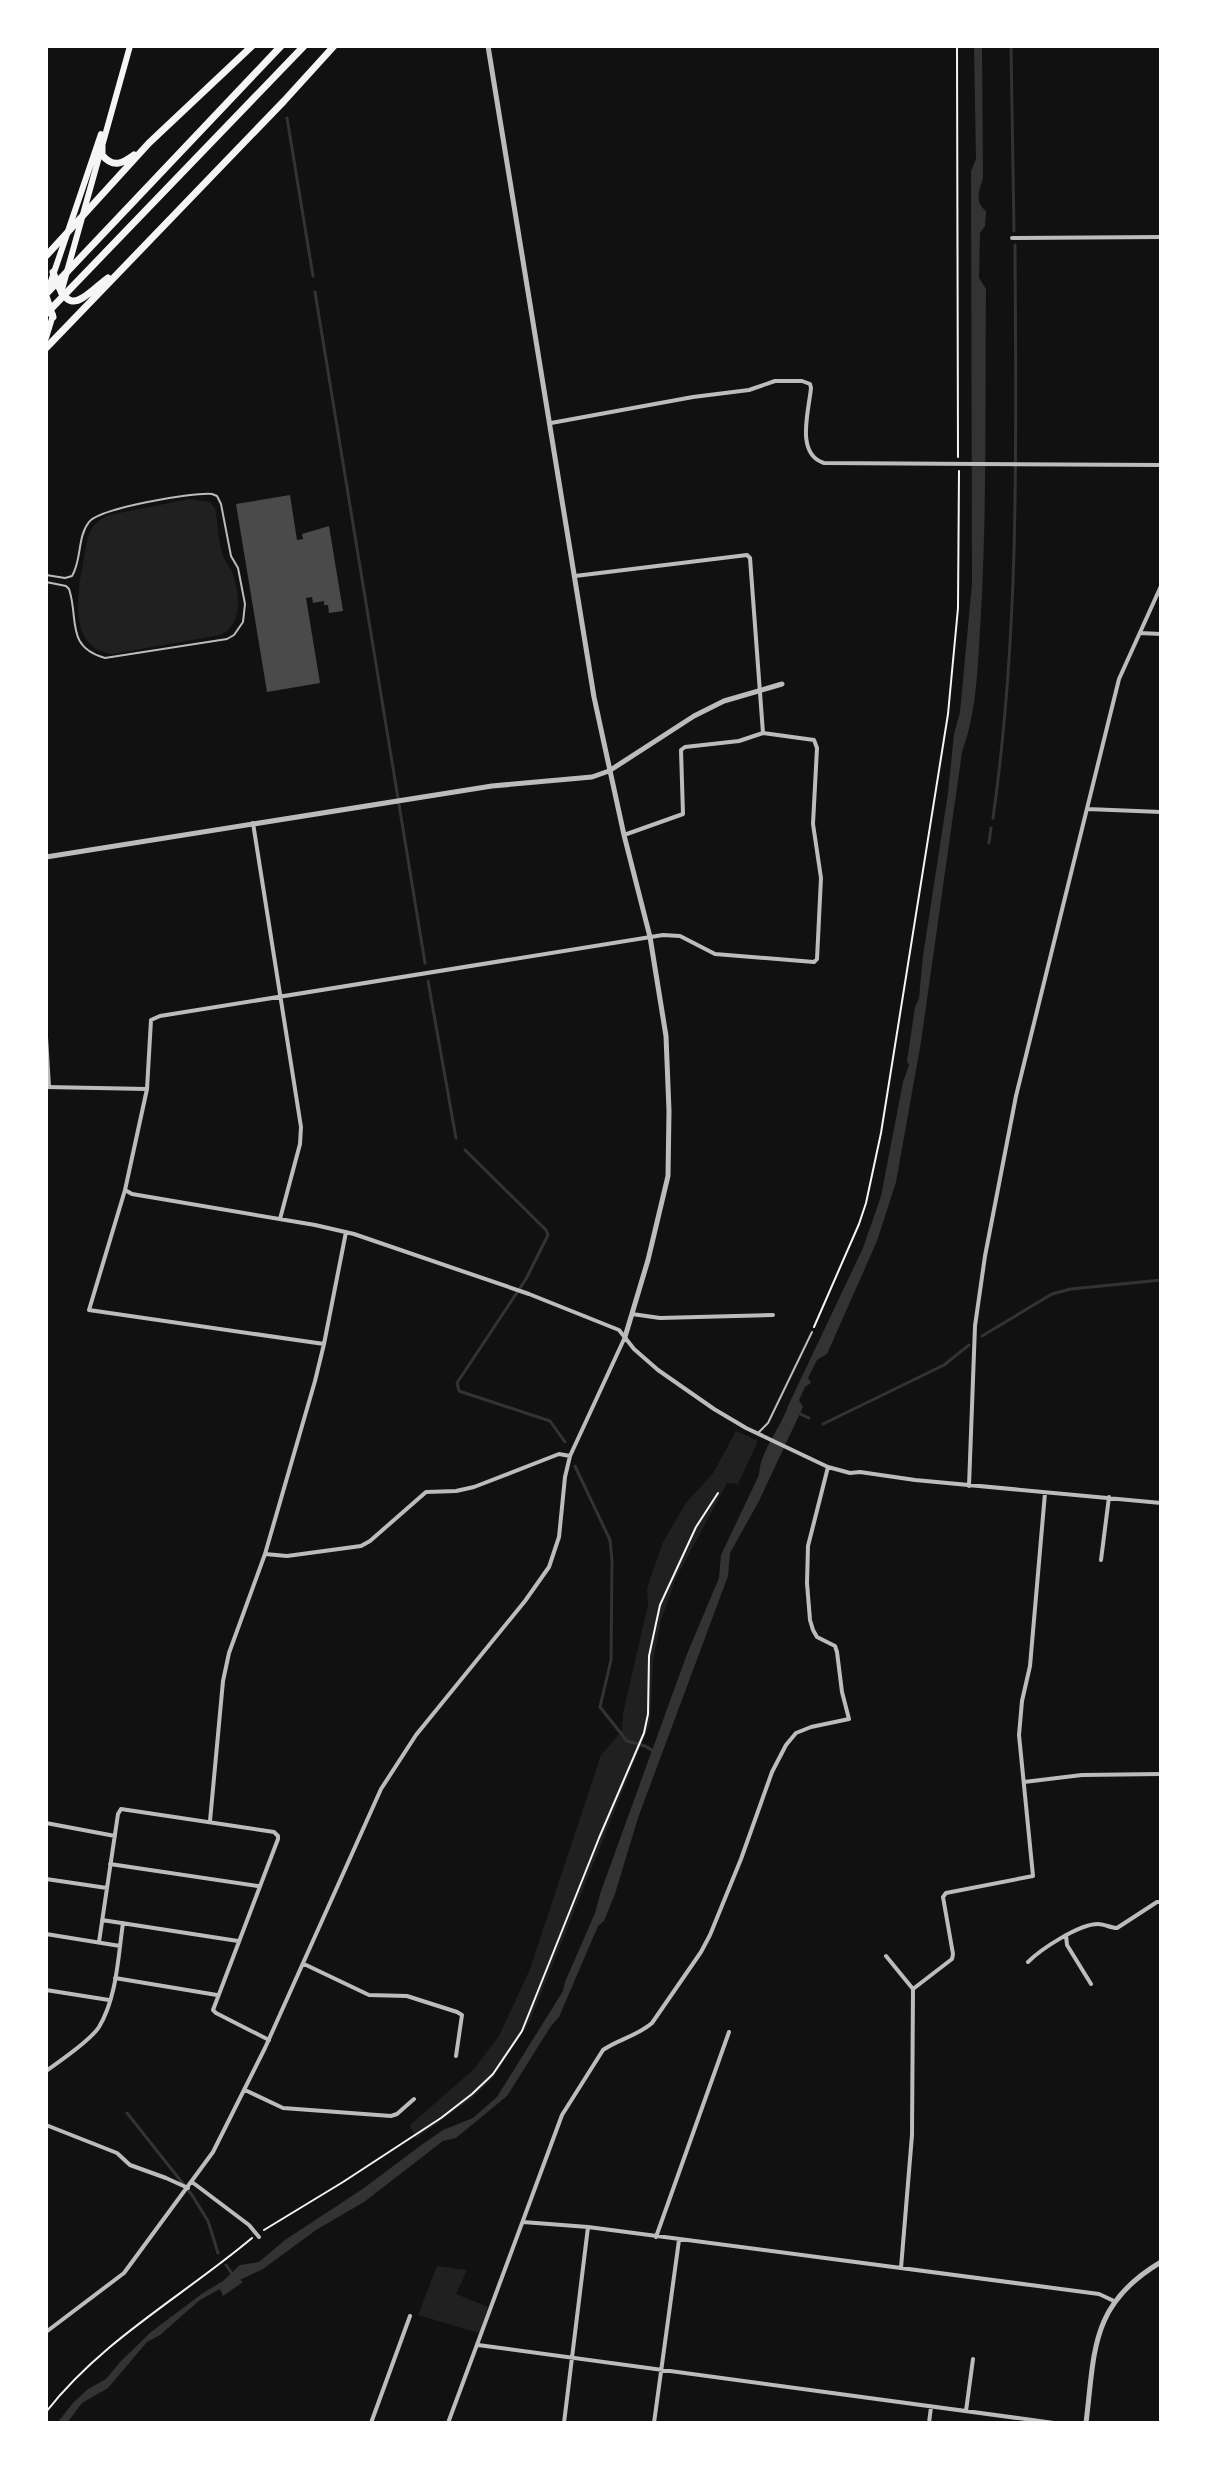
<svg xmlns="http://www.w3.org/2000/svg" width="1207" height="2469" viewBox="0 0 1207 2469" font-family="'Fira Sans Condensed',sans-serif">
	<rect width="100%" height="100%" fill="#111"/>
	<!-- green -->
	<path fill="#202020" d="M189 499 210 502 215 508C218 523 218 543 224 558 226 563 231 568 233 574 240 595 243 624 220 635L113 654C68 649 77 595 83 563 85 553 86 541 90 532 94 523 101 519 109 515Z
		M736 1431 758 1441 738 1484 727 1483 676 1578 661 1620 653 1661 650 1723 530 2021 493 2078 471 2099 415 2139 410 2125 474 2069 499 2036 530 1969 601 1755 622 1731 623 1713 648 1605 647 1588 663 1542 686 1503 713 1473Z
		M437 2266 467 2270 456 2294 488 2307 479 2333 418 2315Z"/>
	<!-- water -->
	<path fill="#333" d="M974 46H982L983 178C979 192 974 201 986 211L985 226 980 233 979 278 986 289C985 397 987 505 981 613 978 659 978 709 962 752L921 1042 896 1182 877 1241 827 1354 817 1360 808 1378 811 1383 805 1387 799 1400 803 1407 759 1501 730 1553 728 1576 638 1818 615 1894 604 1921 598 1926 559 2017 551 2026 507 2096 456 2138 443 2141 364 2202 316 2230 263 2269 240 2280 243 2282 223 2296 220 2289 200 2300 160 2335 147 2342 108 2388 82 2403 67 2423H57L73 2403 88 2389 106 2379 121 2361 151 2332 203 2293 223 2281 240 2265 259 2262 285 2240 364 2188 420 2146 443 2130 473 2118 497 2097 563 1991 565 1982 595 1913 600 1894 687 1654 719 1578 721 1555 759 1475C760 1450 780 1430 788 1406L863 1248 881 1196 903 1082 909 1065 907 1061 915 1007 919 998 923 956 948 793 954 734 960 712 972 584 971 171 976 159Z"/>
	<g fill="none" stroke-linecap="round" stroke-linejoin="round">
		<!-- stream -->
		<path stroke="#333" stroke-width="3" d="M1011 46 1014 231
			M287 118 313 276
			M315 292 425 963
			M993 818C1020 628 1016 437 1015 245
			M989 843 991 828
			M428 981 456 1138
			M465 1150 546 1230 548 1235 526 1279 457 1383 459 1391 550 1421 565 1442
			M982 1336 1052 1294 1071 1289 1161 1280
			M798 1413 809 1418
			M823 1424 944 1365 969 1345
			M575 1466 610 1540 612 1561 611 1660 600 1707 627 1741 645 1746 655 1752
			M127 2113 192 2195 208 2221 218 2253
			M226 2265 233 2275"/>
	</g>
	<!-- building -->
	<path fill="#4a4a4a" d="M290 495 297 540 303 539 302 534 329 526 343 611 329 613 328 605H324V601L313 603 312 597 306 598 320 683 267 692 236 504Z"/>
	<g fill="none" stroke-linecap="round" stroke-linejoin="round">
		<!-- path -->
		<path stroke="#f5f5f5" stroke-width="2" d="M957 46 958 457
			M814 1327 859 1224 866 1203 881 1133 948 714 958 608 959 471
			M264 2230 343 2182 441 2118 472 2094 493 2074 522 2031 599 1838 644 1733 648 1714 649 1656 660 1605 696 1527 718 1493
			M46 2412C102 2340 183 2296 252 2238"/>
		<!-- service -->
		<path stroke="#bcbcbc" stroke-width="2" d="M46 575 65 578 72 576C82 560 77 537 89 522 100 508 193 492 212 494L217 496 221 504 231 556 238 568 245 604 243 622 234 635 227 639 105 658C65 647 79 618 69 589L66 586 46 582
			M758 1433 768 1423 812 1332"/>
		<!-- minor -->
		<path stroke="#bcbcbc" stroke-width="4" d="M1012 238 1161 237
			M551 423 693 397 749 390 775 381H802L810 384 811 388C809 410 795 454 824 463L1161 465
			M575 576 747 555 750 558 763 733
			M1140 633 1161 634
			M1087 809 1161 812
			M253 823 301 1127 300 1144 280 1219
			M624 835 683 814 681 750 685 747 739 741 763 733 814 740 817 748 813 824 821 878 817 959 814 962 715 954 680 936 663 935 160 1016 151 1020 147 1089 125 1190 132 1194 315 1225 354 1234 529 1294 619 1330 634 1349 658 1370 714 1409 746 1428 828 1467 850 1473 860 1472 915 1480 1161 1503
			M46 1037 49 1087
			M46 1087 147 1089
			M125 1190 89 1310 324 1344
			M632 1314 660 1318 773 1315
			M969 1486 975 1326 985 1256 1016 1096 1119 679 1161 586
			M265 1554 287 1556 361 1546 370 1541 426 1492 456 1491 474 1487 559 1454 570 1456
			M1101 1560 1109 1497
			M1024 1782 1082 1775 1161 1774
			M210 1821 223 1681 229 1653 265 1554 315 1381 324 1344 346 1232
			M46 1823 115 1836
			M110 1864 258 1886
			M46 1879 107 1888
			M102 1920 238 1941
			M46 1934 120 1946
			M1066 1935 1067 1945 1091 1984
			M99 1942 118 1814 121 1809 274 1832 278 1836V1839L213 2010 216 2013 269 2040
			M886 1956 913 1989 912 2135 901 2268
			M1028 1962C1041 1949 1079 1924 1098 1924 1104 1924 1111 1928 1117 1928L1157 1902H1161
			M304 1964 369 1995 407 1996 457 2012 462 2015 456 2056
			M115 1978 217 1995
			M913 1989 952 1959 953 1954 943 1897 946 1893 1033 1876 1019 1735 1022 1701 1030 1666 1045 1493
			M46 1990 109 2000
			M46 2071C60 2061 90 2041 99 2027 117 1997 118 1957 123 1923
			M245 2090 283 2108 391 2116 397 2114 414 2099
			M46 2125 117 2153 130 2165 166 2178 188 2188
			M192 2182 249 2225 259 2237
			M523 2222 588 2227 1099 2294 1114 2301
			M656 2237 729 2032
			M46 2332 124 2273 213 2152 265 2048 381 1789 416 1735 525 1601 549 1567 559 1537 565 1477 570 1456 625 1337
			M478 2345 1054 2423
			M966 2411 973 2359
			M371 2423 410 2316
			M448 2423 562 2115 603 2050C619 2039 637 2036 652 2023L701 1952 710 1935 741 1859 772 1772 786 1745 796 1733 811 1727 849 1719 842 1692 837 1652 835 1646 817 1637 813 1630 810 1620 807 1583 808 1546 828 1467
			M564 2423 588 2227
			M654 2423 679 2240
			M929 2423 931 2407"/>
		<!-- tertiary -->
		<path stroke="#bcbcbc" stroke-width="5" d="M488 46 594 697 624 835 650 937 666 1036 669 1111 668 1176 648 1260 625 1337
			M46 857 492 786 592 777 609 771 694 716 724 701 782 684
			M1086 2423C1095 2350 1090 2304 1161 2262"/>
		<!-- secondary -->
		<path stroke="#f5f5f5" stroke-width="6" d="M48 290 101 134
			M61 293 130 46
			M46 338 53 315"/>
		<!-- trunk -->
		<path stroke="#f5f5f5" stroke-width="7" d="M102 147V155C113 168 122 164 134 155
			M46 256 149 143 252 46
			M53 272C69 319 79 300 108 278
			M46 294 281 46
			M46 296 53 317
			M46 314 304 46
			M46 348 284 101 334 46"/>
	</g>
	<!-- border -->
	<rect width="1207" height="2469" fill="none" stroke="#ffffff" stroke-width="96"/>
</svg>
